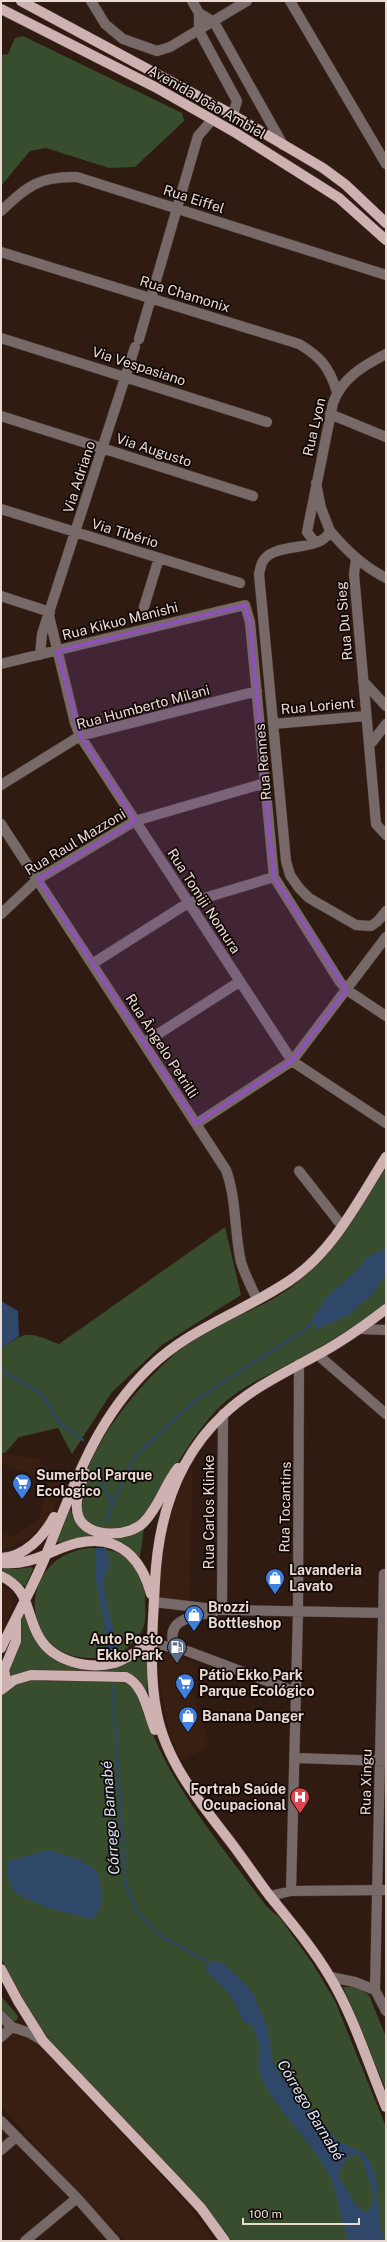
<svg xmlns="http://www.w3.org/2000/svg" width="387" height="2242" viewBox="0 0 387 2242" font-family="'Public Sans',sans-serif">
	<rect width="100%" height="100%" fill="#2f1b11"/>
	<!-- built -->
	<path fill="#391f12" d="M1 1453 39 1459 53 1477 65 1484 49 1520 25 1541 1 1551V1541L4 1533 14 1536 38 1520 49 1481 1 1464Z
		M193 1466 189 1601 161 1599V1569L166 1526 185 1478Z
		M1 1585 12 1593 13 1605 1 1635Z
		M168 1652 198 1665 193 1690 209 1746 182 1761 169 1733 158 1674 160 1654Z
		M16 2031 33 2038 187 2203 214 2241H126L80 2196 1 2106V2044Z"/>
	<!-- green -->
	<path fill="#384d2d" d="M23 36 182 113 184 121 135 167 109 168 46 148 30 151 1 186V55L8 54 15 38Z
		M386 1168V1303C354 1329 318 1349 281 1368 265 1377 246 1385 231 1397 210 1413 190 1443 176 1466 167 1479 149 1517 137 1524 123 1531 93 1535 84 1517 81 1511 82 1502 82 1496 83 1448 151 1369 189 1343 220 1321 259 1310 290 1288 332 1257 358 1211 386 1168Z
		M225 1227 241 1295 162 1345 112 1392 72 1454 58 1428 19 1437 5 1453H1V1349C28 1329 29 1333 59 1344Z
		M70 1506C72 1521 78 1528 92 1535L91 1537C78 1538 66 1544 55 1542Z
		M144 1528 140 1557 121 1542 111 1539 136 1534Z
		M89 1548C106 1548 123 1551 136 1565 144 1575 145 1587 145 1599 145 1606 146 1614 145 1621 143 1636 125 1653 111 1657 106 1659 98 1658 93 1658 18 1660 14 1557 89 1548Z
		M32 1567 33 1569 25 1587 15 1579 1 1573V1568L17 1569Z
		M24 1611 31 1633 39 1646 53 1658 81 1669 139 1653 147 1655V1696L136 1678 122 1671H28L8 1678 19 1621Z
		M50 1679 125 1682C142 1694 145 1717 153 1735 180 1798 226 1852 267 1907L280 1918 313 1964 335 2001 386 2127V2241H232L206 2207 52 2043 30 2014 1 1958V1697C18 1678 26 1680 50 1679Z
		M343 1987H359L369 1995 386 2037V2090Z
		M1 1996 18 2016 17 2020 12 2023 1 2013Z"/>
	<!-- water -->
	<path fill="#2f4768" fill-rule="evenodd" d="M386 1249V1274L372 1295 362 1302 351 1314 318 1329 311 1319 322 1305 324 1299 356 1271 367 1257Z
		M1 1301 18 1311 19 1336 1 1349Z
		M96 1548H106C114 1568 103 1571 104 1584 105 1607 115 1629 118 1652L107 1658 104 1622 96 1582Z
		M48 1850 78 1859 96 1870C102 1886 105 1905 93 1919 64 1913 37 1907 12 1890L7 1871 8 1861Z
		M216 1961 225 1965 252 1991 267 2027 273 2063 283 2078 338 2141 364 2153C387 2185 372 2211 385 2241H348L332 2181 320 2159 274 2100 261 2078 258 2061 260 2046 252 2025 243 2021C238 2008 232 1997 223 1987 216 1980 209 1976 205 1966ZM356 2154 362 2158 374 2195 372 2207 365 2213 354 2202 339 2177C339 2168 346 2156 356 2154Z"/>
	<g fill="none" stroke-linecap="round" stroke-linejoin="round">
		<!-- stream -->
		<path stroke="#2f4768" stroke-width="2.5" d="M1 1367 8 1374 41 1393 59 1422 83 1440
			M98 1466 101 1481 112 1503
			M106 1521 112 1504 135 1456 197 1399 304 1330 314 1320
			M113 1687 125 1882 137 1912 158 1934 213 1965"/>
		<!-- minor casing -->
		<g stroke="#49362c" stroke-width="11">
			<path id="minor" d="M91 1 105 24 123 39 157 51 170 47 247 1
				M192 1 199 13 214 22 283 145
				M290 1 386 164
				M199 13V31L237 101 233 115
				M1 211C28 186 39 176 77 177L386 275
				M1 252 299 344C321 357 329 367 337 392
				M1 338 267 422
				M139 339 198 136 212 120
				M330 414 386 437
				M1 416 253 496
				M316 483 321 508 330 531C321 553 275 541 263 561 261 564 260 570 259 574L286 861 290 875 299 888 309 898 356 925 371 926 378 921 386 911
				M1 509 240 583
				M330 531C347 551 363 566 386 578
				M318 542 313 540 307 532 333 403C342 378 363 366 386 354
				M356 559 354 574 376 824 386 835
				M1 596 50 612
				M144 607 159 558
				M49 616 75 723 80 736 292 1061 386 1123
				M40 655 42 634 135 347
				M1 664 245 605 250 622 274 877 340 982 347 990 386 1016
				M363 681 386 706
				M273 724 366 716
				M369 746 386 724
				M1 785 80 736 257 691
				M1 824 226 1170C237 1200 234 1232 241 1262 245 1275 251 1287 257 1299
				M1 914 38 879 135 821 265 783
				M92 964 188 903 274 877
				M144 1043 239 982
				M196 1124 292 1061 386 937
				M299 1171 342 1226
				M361 1329 386 1330
				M318 1355 386 1414
				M154 1602 222 1610 386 1613
				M222 1610 223 1414
				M152 1643 187 1651 296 1692
				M175 1647C163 1619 194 1616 214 1612
				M296 1758 386 1761
				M291 1891 298 1611 299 1364
				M270 1896 291 1891 386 1890
				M330 1977 355 1982 375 1990 386 2011
				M375 1990 384 1574
				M1 2016 12 2027 30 2033 43 2041
				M1 2037 12 2027
				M1 2121 77 2198 115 2241
				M1 2150 16 2137
				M25 2241 77 2198"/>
		</g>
		<!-- major casing -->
		<g stroke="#49362c" stroke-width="11">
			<path id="major" d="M21 1 233 115 323 168 346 185 386 223
				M1 9 155 87 236 133 339 198 386 240
				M386 1309C364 1326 342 1342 317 1355 284 1373 250 1389 223 1415 176 1459 158 1520 155 1582 153 1625 148 1671 157 1714 166 1760 197 1799 226 1836 241 1855 254 1875 269 1895 290 1921 313 1948 330 1977 353 2015 369 2066 386 2107
				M85 1473C80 1486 73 1504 79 1518 89 1539 130 1537 144 1522 159 1507 165 1484 178 1468
				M1 1558C25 1557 44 1536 54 1517
				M1 1563C33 1566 49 1550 77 1543 118 1534 141 1557 151 1594
				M1 1576C29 1589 25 1609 37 1633 50 1661 86 1670 115 1663 128 1659 139 1648 152 1643
				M1 1648C16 1617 33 1587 46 1555 74 1485 94 1422 149 1368 190 1328 243 1312 289 1281 333 1252 358 1201 386 1157
				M7 1684 4 1670 16 1641V1619
				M1 1690 14 1680 31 1675 126 1677C144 1685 148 1713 155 1730
				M1 1969 18 2001 43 2041 175 2180 201 2208 225 2241"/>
		</g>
		<!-- minor -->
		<use href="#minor" stroke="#766968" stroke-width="10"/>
		<!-- major -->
		<use href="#major" stroke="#cdb2b1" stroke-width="10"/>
	</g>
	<!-- marked area -->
	<path fill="#914fc3" fill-opacity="0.2" stroke="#914fc3" stroke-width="3" stroke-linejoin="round" d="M245 605 250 622 274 877 347 990 292 1061 196 1124 38 879 135 821 80 736 57 651Z"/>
	<!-- icons -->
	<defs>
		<g id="supermarket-pin" transform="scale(1)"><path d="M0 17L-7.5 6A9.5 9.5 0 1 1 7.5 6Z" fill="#3f7fe0" stroke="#110805"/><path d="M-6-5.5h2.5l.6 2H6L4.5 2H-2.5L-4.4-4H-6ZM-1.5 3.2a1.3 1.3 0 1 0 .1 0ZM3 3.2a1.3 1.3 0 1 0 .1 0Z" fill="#fff"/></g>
		<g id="shop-pin" transform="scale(1)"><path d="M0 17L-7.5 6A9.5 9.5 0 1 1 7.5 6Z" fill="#3f7fe0" stroke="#110805"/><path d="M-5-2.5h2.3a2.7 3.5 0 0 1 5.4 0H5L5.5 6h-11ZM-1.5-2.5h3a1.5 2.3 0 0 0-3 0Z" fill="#fff"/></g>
		<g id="fuel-pin" transform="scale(1)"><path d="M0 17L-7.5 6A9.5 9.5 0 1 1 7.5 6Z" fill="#5c6f8a" stroke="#110805"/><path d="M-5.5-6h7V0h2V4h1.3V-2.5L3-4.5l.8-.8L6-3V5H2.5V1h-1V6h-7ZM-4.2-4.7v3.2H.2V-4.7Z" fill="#fff"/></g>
		<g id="hospital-pin" transform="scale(1)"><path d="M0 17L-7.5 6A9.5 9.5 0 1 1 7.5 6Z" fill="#e0444e" stroke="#110805"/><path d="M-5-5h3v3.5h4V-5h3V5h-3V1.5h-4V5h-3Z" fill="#fff"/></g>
	</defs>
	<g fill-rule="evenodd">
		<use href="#supermarket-pin" x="22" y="1483"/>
		<use href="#shop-pin" x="275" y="1578"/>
		<use href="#shop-pin" x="194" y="1615"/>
		<use href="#fuel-pin" x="177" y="1647"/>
		<use href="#supermarket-pin" x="185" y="1683"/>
		<use href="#shop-pin" x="188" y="1716"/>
		<use href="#hospital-pin" x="300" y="1797"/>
	</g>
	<g text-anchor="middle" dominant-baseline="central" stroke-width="3.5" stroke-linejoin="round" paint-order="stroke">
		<!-- street labels -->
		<g font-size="14" fill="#e9dad4" stroke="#110805">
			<text transform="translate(207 102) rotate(30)">Avenida João Ambiel</text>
			<text transform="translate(194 199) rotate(18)">Rua Eiffel</text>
			<text transform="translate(185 294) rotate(17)">Rua Chamonix</text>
			<text transform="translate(139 366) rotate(18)">Via Vespasiano</text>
			<text transform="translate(314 427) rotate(-77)">Rua Lyon</text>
			<text transform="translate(154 450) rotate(18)">Via Augusto</text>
			<text transform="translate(79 477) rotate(-72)">Via Adriano</text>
			<text transform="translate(125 533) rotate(17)">Via Tibério</text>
			<text transform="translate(120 621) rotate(-14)">Rua Kikuo Manishi</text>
			<text transform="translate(344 621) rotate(-95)">Rua Du Sieg</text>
			<text transform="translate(318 706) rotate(-5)">Rua Lorient</text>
			<text transform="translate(143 707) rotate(-15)">Rua Humberto Milani</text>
			<text transform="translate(263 762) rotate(-95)">Rua Rennes</text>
			<text transform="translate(75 842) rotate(-31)">Rua Raul Mazzoni</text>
			<text transform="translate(204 901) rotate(57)">Rua Tomiji Nomura</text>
			<text transform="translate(162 1046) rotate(57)">Rua Ângelo Petrilli</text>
			<text transform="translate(285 1507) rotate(-89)">Rua Tocantins</text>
			<text transform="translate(209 1512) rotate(-90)">Rua Carlos Klinke</text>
			<text transform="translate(366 1782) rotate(-89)">Rua Xingu</text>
		</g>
		<!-- poi labels -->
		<g font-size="14" font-weight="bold" fill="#e9dad4" stroke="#110805" text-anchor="start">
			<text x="36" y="1475">Sumerbol Parque<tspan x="36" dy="16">Ecologico</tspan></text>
			<text x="289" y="1570">Lavanderia<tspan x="289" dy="16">Lavato</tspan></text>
			<text x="208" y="1607">Brozzi<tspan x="208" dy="16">Bottleshop</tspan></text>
			<text x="163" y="1639" text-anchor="end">Auto Posto<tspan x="163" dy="16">Ekko Park</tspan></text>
			<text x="199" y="1675">Pátio Ekko Park<tspan x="199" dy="16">Parque Ecológico</tspan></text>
			<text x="202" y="1716">Banana Danger</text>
			<text x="286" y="1789" text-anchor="end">Fortrab Saúde<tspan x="286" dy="16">Ocupacional</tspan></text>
		</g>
		<!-- water labels -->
		<g font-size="15" font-style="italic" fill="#d3e4fc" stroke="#110805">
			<text transform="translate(110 1818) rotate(-94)">Córrego Barnabé</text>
			<text transform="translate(311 2110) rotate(59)">Córrego Barnabé</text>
		</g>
	</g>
	<!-- border -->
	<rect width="387" height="2242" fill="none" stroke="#e9dad4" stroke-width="4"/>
	<!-- scale -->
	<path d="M243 2218v6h116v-6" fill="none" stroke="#e9dad4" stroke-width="2"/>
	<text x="249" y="2218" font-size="12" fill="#e9dad4" stroke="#110805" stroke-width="3" paint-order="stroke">100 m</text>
</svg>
